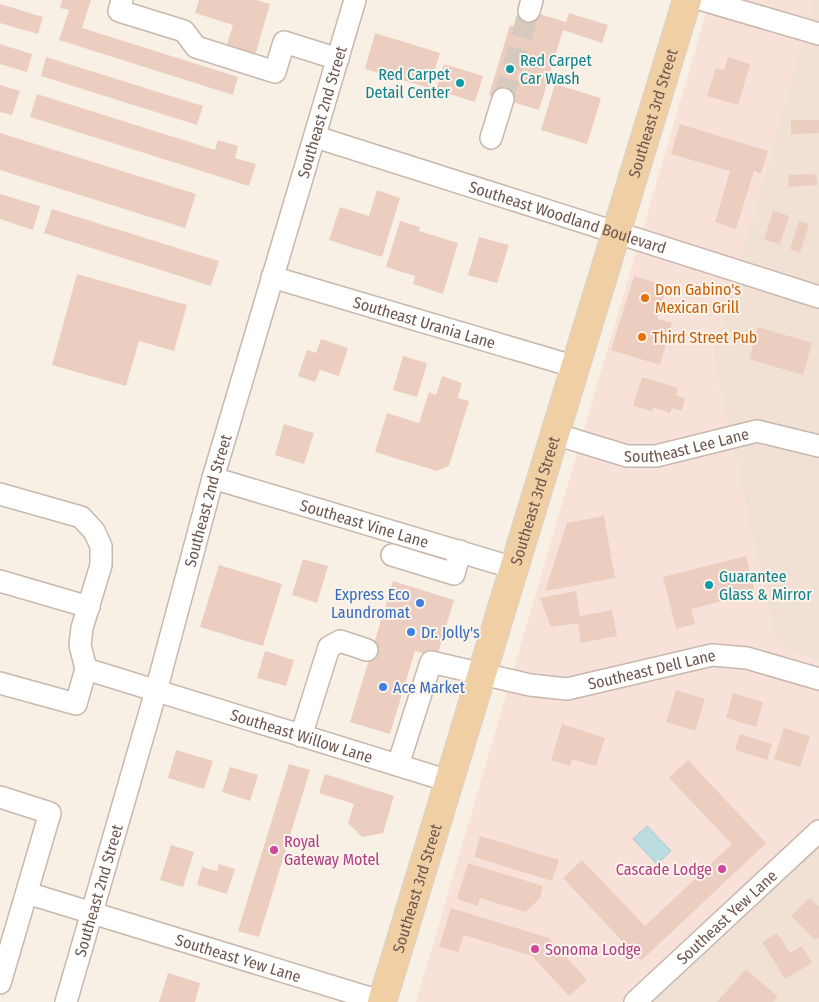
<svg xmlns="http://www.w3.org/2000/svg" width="819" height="1002" viewBox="0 0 819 1002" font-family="'Fira Sans Condensed',sans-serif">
	<rect width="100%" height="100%" fill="#f9f0e5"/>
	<!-- residential -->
	<path fill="#f0e1d4" d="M814 0H819V663L775 640 713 355Z
		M819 845V1002H647Z"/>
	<!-- commercial -->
	<path fill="#f8e1d9" d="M710 0H814L713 355 775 640 819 663V845L647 1002H416Z"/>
	<!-- water -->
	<path fill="#bcdde0" stroke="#a3ccd0" d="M647 826 671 851 657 864 633 839Z"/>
	<!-- building -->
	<path fill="#ebcec0" d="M62 0H91L82 28 238 77 233 95 59 40 69 10 60 8Z
		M199 0H257L270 4 254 59 225 50 233 25 195 13Z
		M0 4 43 17 38 34 0 23Z
		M523 9 566 22 569 13 608 25 602 43 563 30 539 110 489 95 510 25 518 27Z
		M375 33 440 53 429 88 365 69Z
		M0 44 32 54 27 72 0 64Z
		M46 57 203 106 197 125 41 76Z
		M728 57 750 64 738 105 707 96 716 68 724 70Z
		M444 64 483 76 475 102 436 90Z
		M555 84 601 98 587 144 541 130Z
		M0 85 20 91 12 115 0 112Z
		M37 94 215 150 218 140 238 146 235 158 256 164 249 186 30 117Z
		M791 120H819V133L791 134Z
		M680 124 768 151 761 174 754 171 736 229 715 222 730 171 671 154Z
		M0 133 196 194 185 228 0 170Z
		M816 174 817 185 789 187 788 175Z
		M377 190 400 198 382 257 329 240 340 207 369 216Z
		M0 194 40 206 33 230 0 219Z
		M52 209 219 261 211 286 44 233Z
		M773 211 789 216 780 244 764 240Z
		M400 221 420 227 419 231 458 243 443 294 413 284 415 276 386 267Z
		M799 221 809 224 800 253 790 249Z
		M479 237 509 245 497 283 468 275Z
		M77 274 187 305 174 351 139 341 126 386 52 365Z
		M634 276 667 286 657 319 672 323 660 365 611 350Z
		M758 327 812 343 803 375 749 359Z
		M321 339 348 348 339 376 320 370 315 382 298 376 307 350 316 353Z
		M403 356 427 363 417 397 393 390Z
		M442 376 462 383 458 398 469 401 449 466 437 471 375 452 387 413 419 423 429 392 436 395Z
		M642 377 678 388 676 395 685 398 682 411 672 408 670 413 653 407 652 411 633 406Z
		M284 424 314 433 304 464 275 455Z
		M604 516 615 578 545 591 567 523Z
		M746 556 755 593 691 609 695 624 676 629 663 577Z
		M303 559 328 566 317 603 292 595Z
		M219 565 282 584 263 646 200 627Z
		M393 581 454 600 437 657 415 651 390 734 350 722Z
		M576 591 580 616 612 610 617 636 581 643 578 623 551 627 540 598Z
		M265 651 294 660 286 686 257 678Z
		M676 690 705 699 695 731 666 722Z
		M733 693 763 702 756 727 726 718Z
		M562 724 605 738 596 766 572 759 570 766 551 760Z
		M784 728 810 736 800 767 774 759Z
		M740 734 772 744 767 760 735 750Z
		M176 750 213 761 204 789 168 778Z
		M688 760 766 843 641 961 563 878 582 860 645 926 732 844 669 778Z
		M289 764 310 770 259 937 238 931Z
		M230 767 258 775 250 801 222 792Z
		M325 774 394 796 383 833 362 837 348 823 354 804 319 793Z
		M480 836 559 860 552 881 474 857Z
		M171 845 194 852 183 887 160 880Z
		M468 863 543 886 540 898 526 912 480 898 478 906 457 899Z
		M219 864 235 869 227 894 197 885 202 867 217 871Z
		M810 898 819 907V937L815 940 791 916Z
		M451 908 549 938 587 980 569 996 532 956 464 935 458 952 439 947Z
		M777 933 790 953 802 946 812 963 785 979 762 942Z
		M746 969 778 997 773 1002H717Z
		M168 973 200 983 195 1002H159Z"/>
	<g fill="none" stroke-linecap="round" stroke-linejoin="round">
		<!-- minor-tunnel -->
		<path stroke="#d6cabf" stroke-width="21" stroke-dasharray="21 11" stroke-linecap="butt" d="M503 99 529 11"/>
		<!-- minor casing -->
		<g stroke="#c8b7ac" stroke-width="24">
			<g id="minor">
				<path d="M122 0 119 11 184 31 196 47 275 72 284 42 338 59"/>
				<path d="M703 0 819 34"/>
				<path d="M529 11 532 0"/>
				<path id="s1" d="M316 137 819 297"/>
				<path d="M491 138 503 99"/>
				<path id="s2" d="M272 277 576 367"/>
				<path id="s3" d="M555 434 627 456H656L757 431 819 446"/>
				<path id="s4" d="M213 478 514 568"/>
				<path d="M0 494 81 517 94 531 101 546V565L82 628 80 645 86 669"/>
				<path d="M392 555 454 574 460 551"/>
				<path d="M0 581 89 607"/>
				<path id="s5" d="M0 683 76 704 86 669 449 781"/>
				<path d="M301 736 329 647 340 641 367 650"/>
				<path id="s6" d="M398 765 431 662 530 685 567 689 712 655 747 658 819 679"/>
				<path d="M0 797 50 813 0 983"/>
				<path id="s7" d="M27 893 383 1002"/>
				<path id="s8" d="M66 1002 156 691 213 478 355 0"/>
				<path id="s9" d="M635 1002 819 831"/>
			</g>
		</g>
		<!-- major casing -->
		<g stroke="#d6d0cd" stroke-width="30">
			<g id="major">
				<path id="s10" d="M382 1002 687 0"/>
			</g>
		</g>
		<!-- minor -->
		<use href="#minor" stroke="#fff" stroke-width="21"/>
		<!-- major -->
		<use href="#major" stroke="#f0cfa5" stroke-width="28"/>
	</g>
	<!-- markers -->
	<g fill="#0f9aa8" stroke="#fcf4ea" stroke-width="2">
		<circle cx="510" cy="69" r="5"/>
		<circle cx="460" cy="83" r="5"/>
		<circle cx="709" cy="585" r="5"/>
	</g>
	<g fill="#e8710a" stroke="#fcf4ea" stroke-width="2">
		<circle cx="645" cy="298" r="5"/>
		<circle cx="642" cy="337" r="5"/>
	</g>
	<g fill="#3f7fe0" stroke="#fcf4ea" stroke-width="2">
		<circle cx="420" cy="603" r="5"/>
		<circle cx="411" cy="632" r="5"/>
		<circle cx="383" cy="687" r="5"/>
	</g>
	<g fill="#d1479c" stroke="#fcf4ea" stroke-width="2">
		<circle cx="274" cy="850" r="5"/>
		<circle cx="722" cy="869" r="5"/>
		<circle cx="535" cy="949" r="5"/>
	</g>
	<g text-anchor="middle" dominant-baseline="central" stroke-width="4" stroke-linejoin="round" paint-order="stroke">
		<!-- culture labels -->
		<g font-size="16" fill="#0d838f" stroke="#fcf4ea" text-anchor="start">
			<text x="520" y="60">Red Carpet<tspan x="520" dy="18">Car Wash</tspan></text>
			<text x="450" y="74" text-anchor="end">Red Carpet<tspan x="450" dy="18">Detail Center</tspan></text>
			<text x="719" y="576">Guarantee<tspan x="719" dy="18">Glass &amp; Mirror</tspan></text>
		</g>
		<!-- street labels -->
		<g font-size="16" fill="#6e574d" stroke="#fcf4ea">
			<text stroke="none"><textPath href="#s8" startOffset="926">Southeast 2nd Street</textPath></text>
			<text stroke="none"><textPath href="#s10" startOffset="929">Southeast 3rd Street</textPath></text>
			<text stroke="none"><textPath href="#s1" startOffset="264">Southeast Woodland Boulevard</textPath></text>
			<text stroke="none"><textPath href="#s2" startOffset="159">Southeast Urania Lane</textPath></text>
			<text stroke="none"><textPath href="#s3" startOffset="136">Southeast Lee Lane</textPath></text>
			<text stroke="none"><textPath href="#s8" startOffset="521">Southeast 2nd Street</textPath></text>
			<text stroke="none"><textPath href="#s10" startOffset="524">Southeast 3rd Street</textPath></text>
			<text stroke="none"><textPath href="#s4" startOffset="158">Southeast Vine Lane</textPath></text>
			<text stroke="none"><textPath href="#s6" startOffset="334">Southeast Dell Lane</textPath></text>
			<text stroke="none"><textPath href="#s5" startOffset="341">Southeast Willow Lane</textPath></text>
			<text stroke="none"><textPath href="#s10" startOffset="119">Southeast 3rd Street</textPath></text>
			<text stroke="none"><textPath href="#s8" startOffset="116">Southeast 2nd Street</textPath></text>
			<text stroke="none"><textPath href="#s9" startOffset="125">Southeast Yew Lane</textPath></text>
			<text stroke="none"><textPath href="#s7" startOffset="221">Southeast Yew Lane</textPath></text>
		</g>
		<!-- food labels -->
		<g font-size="16" fill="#c56008" stroke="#fcf4ea" text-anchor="start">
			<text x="655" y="289">Don Gabino's<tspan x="655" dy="18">Mexican Grill</tspan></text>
			<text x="652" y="337">Third Street Pub</text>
		</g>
		<!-- shop labels -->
		<g font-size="16" fill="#366cbe" stroke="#fcf4ea" text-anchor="start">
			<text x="410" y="594" text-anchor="end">Express Eco<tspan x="410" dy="18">Laundromat</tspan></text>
			<text x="421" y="632">Dr. Jolly's</text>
			<text x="393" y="687">Ace Market</text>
		</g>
		<!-- hotel labels -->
		<g font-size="16" fill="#b23c85" stroke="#fcf4ea" text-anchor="start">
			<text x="284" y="841">Royal<tspan x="284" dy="18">Gateway Motel</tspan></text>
			<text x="712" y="869" text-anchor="end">Cascade Lodge</text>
			<text x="545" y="949">Sonoma Lodge</text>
		</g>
	</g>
</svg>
